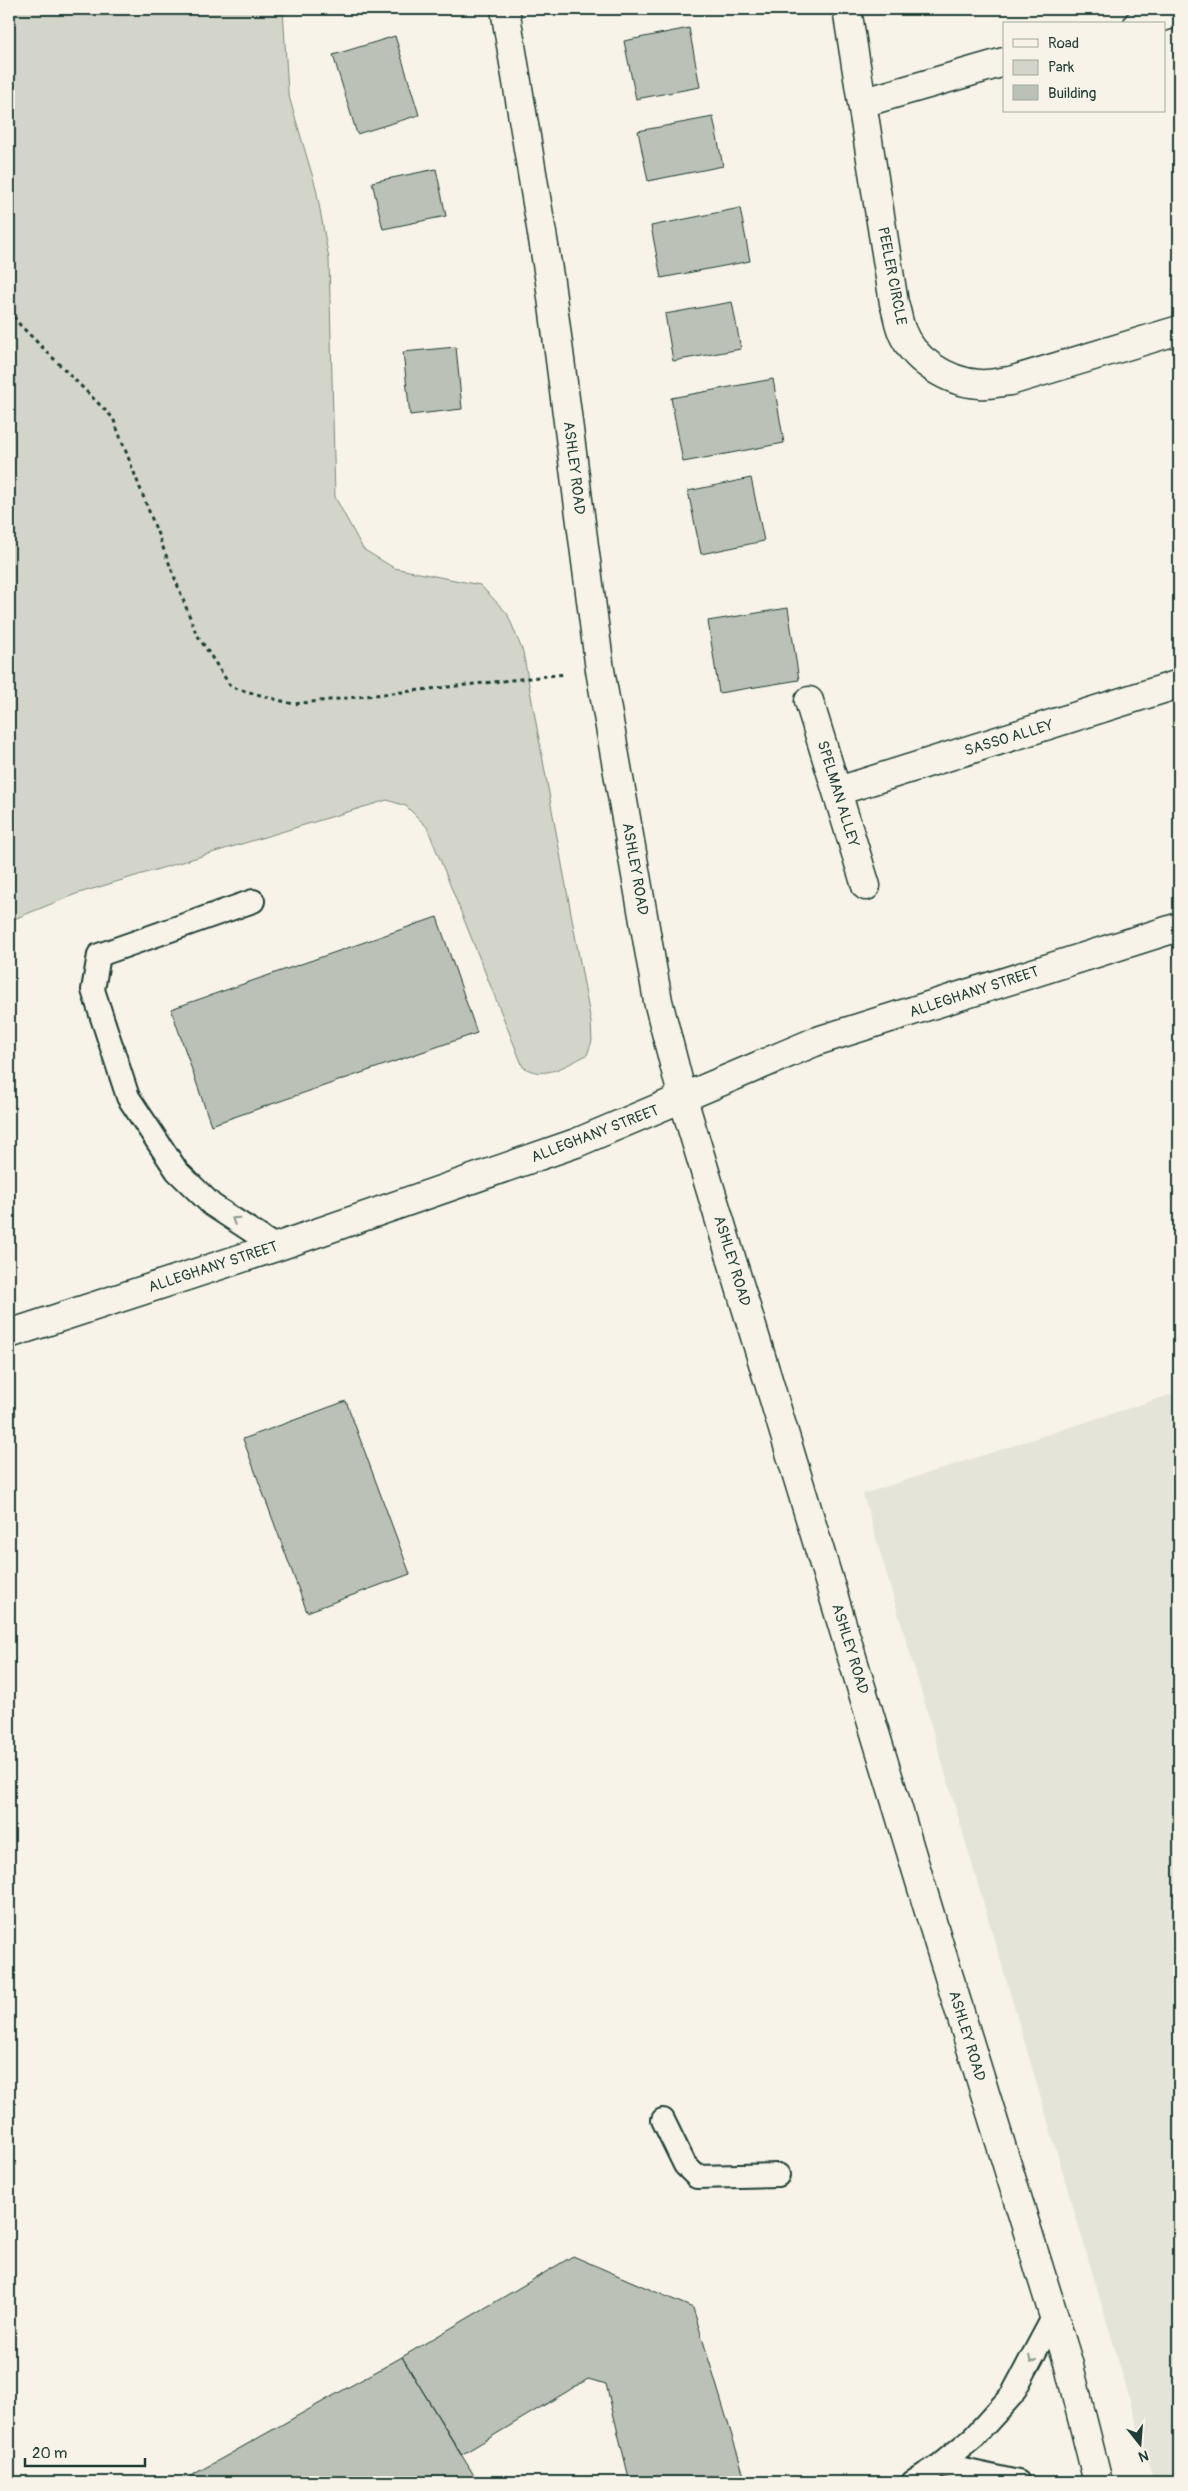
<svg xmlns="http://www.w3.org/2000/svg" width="1188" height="2491" viewBox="0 0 1188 2491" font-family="Pangolin,sans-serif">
	<rect width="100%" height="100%" fill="#f7f3e8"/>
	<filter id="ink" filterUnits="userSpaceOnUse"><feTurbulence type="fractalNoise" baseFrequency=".02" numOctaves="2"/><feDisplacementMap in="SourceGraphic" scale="10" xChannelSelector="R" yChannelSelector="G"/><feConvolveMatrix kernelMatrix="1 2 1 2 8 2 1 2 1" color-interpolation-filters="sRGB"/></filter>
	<g filter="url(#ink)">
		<!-- built -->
		<path fill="#e5e4d9" d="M1179 1392V2482H1154L863 1494Z"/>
		<!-- green -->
		<path fill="#d3d5ca" stroke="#79897f" d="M9 9H283L288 93 316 188 329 259 335 497 363 549 394 568 480 585 507 613 523 652 591 1022 592 1041 587 1055C566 1065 545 1081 523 1067L427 827 406 806 387 800 76 894 9 921Z"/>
		<!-- building -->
		<path fill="#bbc1b6" stroke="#1f3d34" d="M620 9H655L621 15Z
			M689 28 700 87 636 99 624 41Z
			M395 36 419 115 357 134 333 55Z
			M713 117 723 166 648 181 638 131Z
			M436 169 446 216 383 229 372 182Z
			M740 208 750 261 661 278 651 226Z
			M732 302 741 349 673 361 665 314Z
			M456 347 462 409 410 415 403 352Z
			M773 379 784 443 683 462 671 398Z
			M751 478 764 541 701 554 688 491Z
			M788 608 799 680 719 693 708 621Z
			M437 917 477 1033 211 1125 171 1009Z
			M346 1401 410 1574 307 1612 243 1439Z
			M573 2256 693 2308 746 2482H630L606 2384 588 2379 461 2455 402 2357Z
			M402 2357 478 2482H180Z"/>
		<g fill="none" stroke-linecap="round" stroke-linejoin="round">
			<!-- lane casing -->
			<g stroke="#1f3d34" stroke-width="26">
				<path id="lane" d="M253 901 99 955 93 990 128 1097 177 1171 212 1205 276 1247
					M663 2120 685 2165 697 2177 778 2175
					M940 2465 1018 2482
					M913 2482 940 2465 974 2437 1012 2395 1054 2316"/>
			</g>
			<!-- street casing -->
			<g stroke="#1f3d34" stroke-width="31">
				<path id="street" d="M847 9 894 303C897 312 898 321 901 329 912 360 948 382 979 384 989 385 1000 382 1010 381L1179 330
					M1138 24 1179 12
					M862 103 1004 62
					M809 701 866 886
					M838 791 1179 684"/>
			</g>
			<!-- secondary casing -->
			<g stroke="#1f3d34" stroke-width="31">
				<path id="secondary" d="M505 9 550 282 600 670 658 1001 683 1099 941 1951 1068 2362 1098 2482
					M9 1334 276 1247 576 1143 817 1041 1179 927"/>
			</g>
			<!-- path -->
			<path stroke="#1f3d34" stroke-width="3" stroke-dasharray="4 4" stroke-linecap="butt" d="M9 310 20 325 113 418 196 633 231 687 293 704 566 674"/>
			<!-- lane -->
			<use href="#lane" stroke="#f7f3e8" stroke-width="22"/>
			<!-- street -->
			<use href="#street" stroke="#f7f3e8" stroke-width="28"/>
			<!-- secondary -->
			<use href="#secondary" stroke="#f7f3e8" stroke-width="28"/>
		</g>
		<!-- one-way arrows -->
		<defs><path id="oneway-chevron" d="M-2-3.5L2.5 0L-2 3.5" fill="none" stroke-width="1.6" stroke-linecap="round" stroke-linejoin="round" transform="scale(1.25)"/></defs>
		<g stroke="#8b988e">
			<use href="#oneway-chevron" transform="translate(235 1220) rotate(-147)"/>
			<use href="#oneway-chevron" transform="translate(1032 2360) rotate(117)"/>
		</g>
	</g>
	<g text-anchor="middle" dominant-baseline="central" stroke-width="4" stroke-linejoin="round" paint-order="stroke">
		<!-- street labels -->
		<g font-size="15" fill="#1f3d34" stroke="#f7f3e8">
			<text transform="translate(892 276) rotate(79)">PEELER CIRCLE</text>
			<text transform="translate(574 468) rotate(83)">ASHLEY ROAD</text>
			<text transform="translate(1009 738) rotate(-17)">SASSO ALLEY</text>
			<text transform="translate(838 794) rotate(73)">SPELMAN ALLEY</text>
			<text transform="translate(635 869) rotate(80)">ASHLEY ROAD</text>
			<text transform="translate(974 992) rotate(-18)">ALLEGHANY STREET</text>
			<text transform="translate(595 1134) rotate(-21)">ALLEGHANY STREET</text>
			<text transform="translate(732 1261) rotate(73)">ASHLEY ROAD</text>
			<text transform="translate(213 1267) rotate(-18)">ALLEGHANY STREET</text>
			<text transform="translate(850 1649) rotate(73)">ASHLEY ROAD</text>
			<text transform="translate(967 2036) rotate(73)">ASHLEY ROAD</text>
		</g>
	</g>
	<!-- margin -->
	<rect width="1188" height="2491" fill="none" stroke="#f7f3e8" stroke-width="30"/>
	<rect x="15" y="15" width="1158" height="2461" fill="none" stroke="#1f3d34" stroke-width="2" filter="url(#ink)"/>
	<!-- legend -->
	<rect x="1003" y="22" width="162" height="90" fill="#f7f3e8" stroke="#a1aaa0"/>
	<rect x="1013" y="39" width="25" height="8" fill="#f7f3e8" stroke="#a1aaa0"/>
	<text x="1048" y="48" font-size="15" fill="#1f3d34">Road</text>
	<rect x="1013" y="60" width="25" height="15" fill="#d3d5ca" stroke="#a1aaa0"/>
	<text x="1048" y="72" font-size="15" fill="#1f3d34">Park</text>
	<rect x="1013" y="85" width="25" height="15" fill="#bbc1b6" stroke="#a1aaa0"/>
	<text x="1048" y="98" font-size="15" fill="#1f3d34">Building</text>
	<!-- north arrow -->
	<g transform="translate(1140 2444) rotate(163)" stroke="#f7f3e8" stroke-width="4" paint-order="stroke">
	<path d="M0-4L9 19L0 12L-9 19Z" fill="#1f3d34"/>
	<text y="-8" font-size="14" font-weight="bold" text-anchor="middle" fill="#1f3d34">N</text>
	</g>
	<!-- scale -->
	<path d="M25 2458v8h120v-8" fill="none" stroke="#1f3d34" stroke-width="2.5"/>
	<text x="32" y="2458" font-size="15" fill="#1f3d34" stroke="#f7f3e8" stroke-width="4" paint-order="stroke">20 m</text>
</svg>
